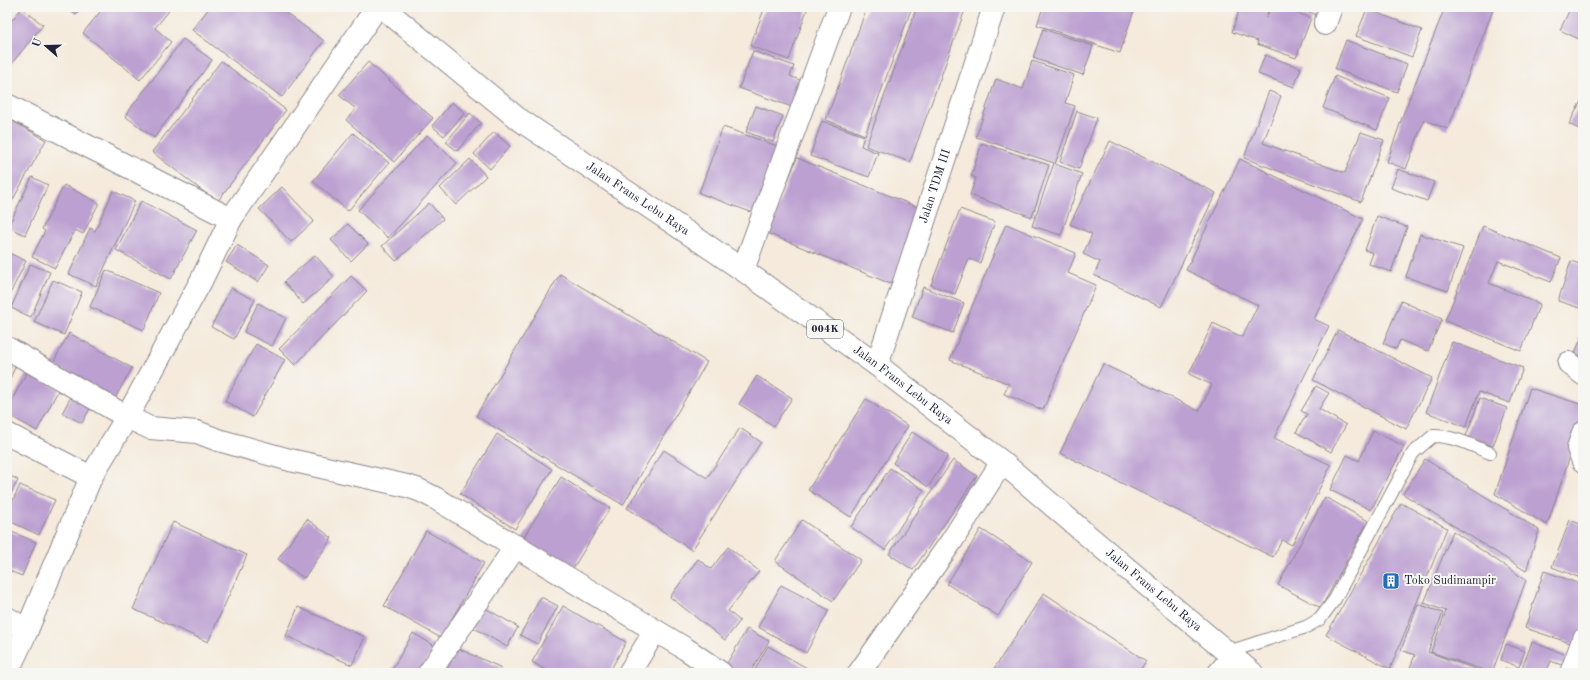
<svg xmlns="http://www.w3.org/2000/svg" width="1590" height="680" viewBox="0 0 1590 680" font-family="'Old Standard TT',serif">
	<rect width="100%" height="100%" fill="#f6f6f2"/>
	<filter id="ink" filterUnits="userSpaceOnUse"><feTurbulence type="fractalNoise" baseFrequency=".025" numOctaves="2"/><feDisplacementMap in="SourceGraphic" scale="8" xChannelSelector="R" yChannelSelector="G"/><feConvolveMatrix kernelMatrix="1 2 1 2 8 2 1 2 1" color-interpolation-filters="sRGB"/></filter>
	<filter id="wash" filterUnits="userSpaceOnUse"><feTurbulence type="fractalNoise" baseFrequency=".012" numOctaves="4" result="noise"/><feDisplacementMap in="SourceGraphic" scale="16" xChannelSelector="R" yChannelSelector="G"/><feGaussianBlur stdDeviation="0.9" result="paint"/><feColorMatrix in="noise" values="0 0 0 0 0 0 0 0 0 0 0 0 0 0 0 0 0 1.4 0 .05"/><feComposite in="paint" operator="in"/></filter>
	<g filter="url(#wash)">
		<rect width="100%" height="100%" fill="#f5eadb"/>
		<g id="blocks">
			<!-- building -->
			<path fill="#bca0d1" d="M67 7H82L76 14Z
				M104 7H164L169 11 155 28 171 42 140 80 83 33Z
				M210 7H278L324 41 282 97 192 30Z
				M765 7H808L789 60 750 46Z
				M867 7H912L865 135 826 120Z
				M917 7H966L910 162 866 146Z
				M1043 7H1135L1120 53 1037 25Z
				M1240 7H1270L1266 18 1270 7H1280L1311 18 1296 58 1257 44 1258 41 1232 32Z
				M1296 7H1320L1317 15Z
				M1445 7H1494L1448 129 1424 120 1406 169 1387 162 1404 112Z
				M1571 7H1583V41L1560 30Z
				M22 8 43 25 7 69V26Z
				M1367 9 1422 30 1412 57 1356 36Z
				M1043 29 1093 46 1083 75 1033 58Z
				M183 39 212 60 154 138 125 116Z
				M1346 40 1407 64 1397 92 1335 69Z
				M753 51 794 66 790 76 802 81 792 107 739 88Z
				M1265 55 1301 68 1294 87 1258 74Z
				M221 61 286 110 217 202 152 152Z
				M1032 61 1074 75 1065 103 1075 106 1055 164 1082 174 1061 235 1032 226 1054 163 976 137 996 79 1023 89Z
				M368 62 433 118 394 162 346 120 356 109 339 95Z
				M1335 76 1390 98 1377 130 1323 108Z
				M1269 91 1281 96 1263 143 1345 173 1361 132 1384 140 1361 202 1244 158Z
				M1583 97V131L1569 124Z
				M452 102 465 113 444 136 432 126Z
				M756 106 783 116 773 142 746 132Z
				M1077 111 1097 118 1079 169 1060 162Z
				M470 113 481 123 457 151 446 142Z
				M7 118 46 140 11 203 7 200Z
				M822 121 864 136 861 146 878 153 869 177 810 156Z
				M723 127 783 148 759 215 699 193Z
				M494 132 510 146 490 169 474 154Z
				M353 133 389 163 348 211 313 181Z
				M427 135 457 163 388 238 358 210Z
				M1110 141 1216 193 1161 307 1094 275 1100 262 1083 254 1092 234 1070 224Z
				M982 143 1049 165 1032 217 970 195 976 178 971 176Z
				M797 158 922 209 891 284 767 233Z
				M470 159 486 176 456 205 440 188Z
				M1240 159 1363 219 1314 319 1329 326 1274 438 1331 465 1292 545 1282 540 1273 557 1060 453 1103 364 1199 411 1212 385 1189 374 1213 323 1242 337 1258 305 1186 270Z
				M1398 169 1434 182 1427 201 1391 188Z
				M32 177 48 185 25 235 8 227Z
				M64 185 99 203 83 234 75 230 55 268 32 257 45 231 42 229Z
				M282 187 314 221 291 242 259 209Z
				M113 191 135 201 96 286 69 274 90 228 95 231Z
				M141 201 197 230 171 279 116 250Z
				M429 203 443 219 396 261 382 246Z
				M960 209 995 222 980 263 969 259 955 294 931 285Z
				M1377 216 1407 227 1391 272 1369 264 1373 253 1365 250Z
				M348 224 368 244 351 261 331 240Z
				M1006 224 1076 253 1068 273 1096 285 1043 410 1004 394 1009 384 950 360Z
				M1483 226 1561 258 1551 282 1498 261 1489 283 1540 304 1521 351 1445 321Z
				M1420 234 1463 248 1448 291 1406 277Z
				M237 245 269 265 258 282 226 262Z
				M9 253 26 261 9 296 7 295V256Z
				M315 255 334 277 303 304 284 282Z
				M1571 261 1583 265V309L1558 301Z
				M30 264 50 272 31 317 11 308Z
				M106 270 159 293 144 330 90 307Z
				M560 274 707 362 623 505 476 416Z
				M351 276 367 291 295 365 279 349Z
				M53 280 82 292 64 335 34 322Z
				M923 287 964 303 953 333 912 317Z
				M231 288 255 300 234 339 211 327Z
				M1401 301 1442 319 1428 351 1400 340 1396 349 1383 343Z
				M258 303 286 318 272 346 244 332Z
				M1338 330 1432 378 1406 429 1313 380Z
				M69 333 132 368 114 400 52 365Z
				M1583 333V357L1575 353Z
				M1452 342 1523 368 1510 403 1479 392 1466 427 1426 412Z
				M256 344 285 360 253 417 225 401Z
				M7 361 16 365 7 385Z
				M27 372 59 389 37 431 7 414V409Z
				M757 376 792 398 774 426 739 404Z
				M1316 386 1329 393 1319 409 1346 425 1331 452 1296 432 1307 414 1301 411Z
				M1530 388 1583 405V417L1547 525 1495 494Z
				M74 391 94 401 82 423 62 413Z
				M1480 398 1507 408 1493 446 1466 436Z
				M866 399 908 426 851 517 808 490Z
				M740 428 761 442 692 550 627 508 664 450 707 478Z
				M1373 431 1404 446 1371 510 1330 490 1347 455 1359 461Z
				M912 432 948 456 928 487 893 463Z
				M497 434 552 469 515 529 460 494Z
				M1425 459 1539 530 1526 571 1403 494Z
				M953 460 977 476 913 570 889 554Z
				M890 468 924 490 885 550 851 527Z
				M7 474 18 480 7 501Z
				M561 477 610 508 572 570 522 540Z
				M20 485 55 500 39 535 7 520V513Z
				M1325 497 1368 521 1321 608 1278 585Z
				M1401 503 1447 528 1390 669 1326 635Z
				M307 519 332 538 304 578 278 559Z
				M802 520 861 560 833 601 775 561Z
				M1570 520 1583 525V579L1552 567Z
				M173 522 247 555 208 642 133 609Z
				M981 529 1032 562 998 616 947 584Z
				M7 530 36 542 22 576 7 570Z
				M426 531 484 563 441 638 384 606Z
				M1453 531 1526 580 1492 673 1431 652 1446 611 1424 603Z
				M728 547 759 571 728 611 740 621 725 640 670 597 698 559 711 569Z
				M1544 571 1583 585V624L1576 645 1525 628Z
				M781 585 829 610 806 653 758 627Z
				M1044 593 1146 661 1138 673H991Z
				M541 597 558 606 537 644 520 635Z
				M1418 604 1443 613 1428 652 1478 670 1477 673H1408L1415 655 1401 650Z
				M480 605 518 627 507 647 469 625Z
				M563 606 626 642 609 673H551L532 662Z
				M298 607 365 637 352 665 286 636Z
				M747 629 769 641 750 673H739L726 665Z
				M413 633 435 646 419 673H390Z
				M1532 642 1567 655 1564 666 1551 661 1546 673H1520Z
				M1506 644 1525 651 1519 667 1501 660Z
				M768 646 814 672 813 673H753Z
				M457 648 502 668 500 673H446Z
				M1505 668 1518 673H1503Z"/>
		</g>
	</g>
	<g filter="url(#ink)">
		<use href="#blocks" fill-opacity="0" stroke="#8c868b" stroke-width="1"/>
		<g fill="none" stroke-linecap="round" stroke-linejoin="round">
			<!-- service casing -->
			<g stroke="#8c868b" stroke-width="14">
				<path id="service" d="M1228 652 1306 627 1320 619 1335 599 1413 453 1433 436C1454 436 1471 445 1490 453"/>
			</g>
			<!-- minor casing -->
			<g stroke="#8c868b" stroke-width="24">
				<g id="minor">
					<path d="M1325 24 1331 7"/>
					<path d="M7 105 231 219"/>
					<path d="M743 270 839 7"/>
					<path d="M7 348 127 417 150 428 197 432 218 440 290 460 407 486 419 490 435 498 686 649 721 673"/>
					<path d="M1569 363 1583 374"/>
					<path id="s1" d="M877 365 994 7"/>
					<path d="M1583 433 1578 448 1583 461"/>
					<path d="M7 434 91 477"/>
					<path d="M7 618 27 630"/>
					<path d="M7 673 27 630 91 477 127 417 201 281 231 219 377 7"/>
					<path d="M429 673 516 546"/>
					<path d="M629 673 655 631"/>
					<path d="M859 673 951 542 1002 462"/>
					<path d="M1219 673 1233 656"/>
					<path d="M1571 673 1583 640"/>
				</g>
			</g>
			<!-- primary casing -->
			<g stroke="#8c868b" stroke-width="24">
				<g id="primary">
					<path id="s2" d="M382 7 517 118 743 270 877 365 1002 462 1087 535 1252 673"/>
				</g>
			</g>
			<!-- service -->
			<use href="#service" stroke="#fff" stroke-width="12"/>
			<!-- minor -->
			<use href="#minor" stroke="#fff" stroke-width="22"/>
			<!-- primary -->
			<use href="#primary" stroke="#fff" stroke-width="22"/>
		</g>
	</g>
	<!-- icons -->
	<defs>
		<g id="building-square" transform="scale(0.9)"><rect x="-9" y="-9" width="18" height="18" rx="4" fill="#1f6fb2" stroke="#f6f6f2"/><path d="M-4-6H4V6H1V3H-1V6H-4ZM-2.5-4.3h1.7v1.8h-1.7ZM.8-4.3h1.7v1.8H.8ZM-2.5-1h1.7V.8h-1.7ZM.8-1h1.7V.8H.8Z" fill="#fff"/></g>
	</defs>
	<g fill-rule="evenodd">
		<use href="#building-square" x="1391" y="581"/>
	</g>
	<g text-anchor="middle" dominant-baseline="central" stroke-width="4" stroke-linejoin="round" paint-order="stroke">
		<!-- shield labels -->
		<rect fill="#f6f6f2" stroke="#626272" stroke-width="1" x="807" y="320" width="36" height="18" rx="3"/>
		<g font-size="11" font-weight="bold" fill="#22223b">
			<text x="825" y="329">004K</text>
		</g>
		<!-- street labels -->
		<g font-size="12" fill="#22223b" stroke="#f6f6f2">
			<text stroke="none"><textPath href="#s1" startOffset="188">Jalan TDM III</textPath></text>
			<text stroke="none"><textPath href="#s2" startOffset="320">Jalan Frans Lebu Raya</textPath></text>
			<text stroke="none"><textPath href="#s2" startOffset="644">Jalan Frans Lebu Raya</textPath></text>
			<text stroke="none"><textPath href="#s2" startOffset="968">Jalan Frans Lebu Raya</textPath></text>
		</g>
		<!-- poi labels -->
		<g font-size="12" fill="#22223b" stroke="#f6f6f2" text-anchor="start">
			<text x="1404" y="581">Toko Sudimampir</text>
		</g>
	</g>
	<!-- margin -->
	<rect width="1590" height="680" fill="none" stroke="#f6f6f2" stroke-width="24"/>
	<!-- north arrow -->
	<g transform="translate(46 46) rotate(290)" stroke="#f6f6f2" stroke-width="3" paint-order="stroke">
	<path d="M0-3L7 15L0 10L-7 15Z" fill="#22223b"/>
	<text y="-6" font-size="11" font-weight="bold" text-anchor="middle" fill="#22223b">U</text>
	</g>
</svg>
